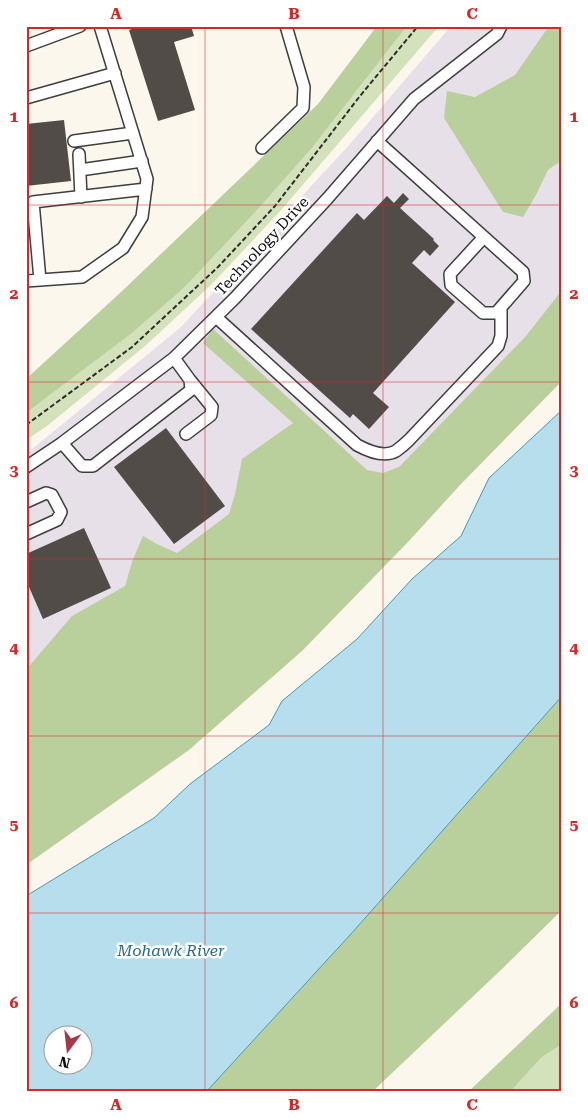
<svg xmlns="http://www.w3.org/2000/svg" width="588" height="1118" viewBox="0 0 588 1118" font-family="'Roboto Serif',serif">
	<rect width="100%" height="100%" fill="#fcf7ec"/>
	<!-- industrial -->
	<path fill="#e7e0e9" d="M451 26H549L562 143V321L394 481 26 680V454L181 327 350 144Z"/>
	<!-- green -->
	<path fill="#d3e2ba" d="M407 26H439L283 208 211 285 145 346 47 426 26 440V413L131 334 184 288 259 208 312 148Z
		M562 1044V1092H510L542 1057Z"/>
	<!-- forest -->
	<path fill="#b9d09c" d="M377 26H407L312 148 259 208 184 288 131 334 26 413V379L120 293 318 104Z
		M549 26H562V160L548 170 536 195 523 217 503 212 444 118 447 91 475 97 515 75Z
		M562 290V381L461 484 408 542 302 651 189 750 26 865V666L30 665 72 616 125 586 132 562 143 536 157 544 177 553 229 514 235 494 242 459 293 423 203 343 213 329 367 470 383 473 399 467 526 336Z
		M562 696V910L503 968 372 1092H206L350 935Z
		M562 1003V1044L542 1057 510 1092H468Z"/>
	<!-- water -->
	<path fill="#b7deed" stroke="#4898ba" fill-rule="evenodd" d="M562 410V696L350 935 206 1092H26V896L154 818 190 784 269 725 282 701 357 639 412 579 461 536 489 478ZM52 1036H82V1066H52Z"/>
	<!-- building -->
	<path fill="#524c49" d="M140 26H191L194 36 174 42 195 110 158 121 129 30Z
		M64 120 71 181 26 186V124Z
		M403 193 409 199 400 208 434 239 433 240 439 246 430 256 424 250 412 263 455 302 373 393 389 407 369 429 353 414 350 418 251 329 357 213 364 220 387 196 394 203Z
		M166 428 225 506 174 544 114 467Z
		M84 528 111 588 43 619 26 580V554Z"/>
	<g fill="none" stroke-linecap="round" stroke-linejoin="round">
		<!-- minor casing -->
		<g stroke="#3e3e3e" stroke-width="14">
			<path id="minor" d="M26 46 80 26
				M26 98 115 73
				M74 141 133 133
				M377 141 523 272 524 281 496 313H483L451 285 450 274 484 237
				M262 148 303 108 304 87 286 26
				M79 154 81 197
				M80 170 142 161
				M40 280 33 202 146 189
				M26 281 82 277 123 248 142 217 147 179 100 26
				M216 317 357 445C368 451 384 458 396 451 400 448 405 444 409 440L498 346 501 336V308
				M186 434 211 415 212 407 190 380
				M62 443 82 466H93L191 390 190 380 174 358
				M26 467 62 443 174 358 235 298 327 199 414 99 497 34 501 26
				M26 502 46 493 52 495 61 512 57 520 26 534"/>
		</g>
		<!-- path -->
		<path stroke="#2d2d2d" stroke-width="2" stroke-dasharray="5 2.5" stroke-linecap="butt" d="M26 425 132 347 218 267 275 206 360 96 418 26"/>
		<!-- minor -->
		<use href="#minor" stroke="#fff" stroke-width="11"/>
	</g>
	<!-- grid -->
	<path fill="none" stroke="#d62828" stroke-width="1" stroke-opacity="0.55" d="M205 26V1092M383 26V1092M26 205H562M26 382H562M26 559H562M26 736H562M26 913H562"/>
	<g text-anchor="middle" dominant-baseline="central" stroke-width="5" stroke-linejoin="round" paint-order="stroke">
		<!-- street labels -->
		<g font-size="15" fill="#0b0b0b" stroke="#fff">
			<text transform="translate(262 246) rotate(-47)">Technology Drive</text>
		</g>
		<!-- water labels -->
		<g font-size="16" font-style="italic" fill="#26698b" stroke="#fff">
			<text x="171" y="950">Mohawk River</text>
		</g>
	</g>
	<!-- border -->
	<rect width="588" height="1118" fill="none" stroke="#ffffff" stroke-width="55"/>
	<!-- north arrow -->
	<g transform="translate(68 1050) rotate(195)"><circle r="24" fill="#ffffff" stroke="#9d9d9d"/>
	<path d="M0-4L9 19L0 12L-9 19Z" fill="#a73748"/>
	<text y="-8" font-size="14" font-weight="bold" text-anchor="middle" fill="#0b0b0b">N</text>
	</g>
	<rect x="28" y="28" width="532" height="1062" fill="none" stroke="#d62828" stroke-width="2"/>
	<g font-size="16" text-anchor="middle" font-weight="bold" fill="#d62828">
		<text x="116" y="19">A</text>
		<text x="294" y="19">B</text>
		<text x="472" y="19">C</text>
		<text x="14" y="122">1</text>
		<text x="574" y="122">1</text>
		<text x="14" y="299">2</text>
		<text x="574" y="299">2</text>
		<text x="14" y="476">3</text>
		<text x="574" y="476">3</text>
		<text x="14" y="653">4</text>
		<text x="574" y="653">4</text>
		<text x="14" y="830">5</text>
		<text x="574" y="830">5</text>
		<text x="14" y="1008">6</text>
		<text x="574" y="1008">6</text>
		<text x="116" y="1110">A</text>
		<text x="294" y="1110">B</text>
		<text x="472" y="1110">C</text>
	</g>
</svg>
